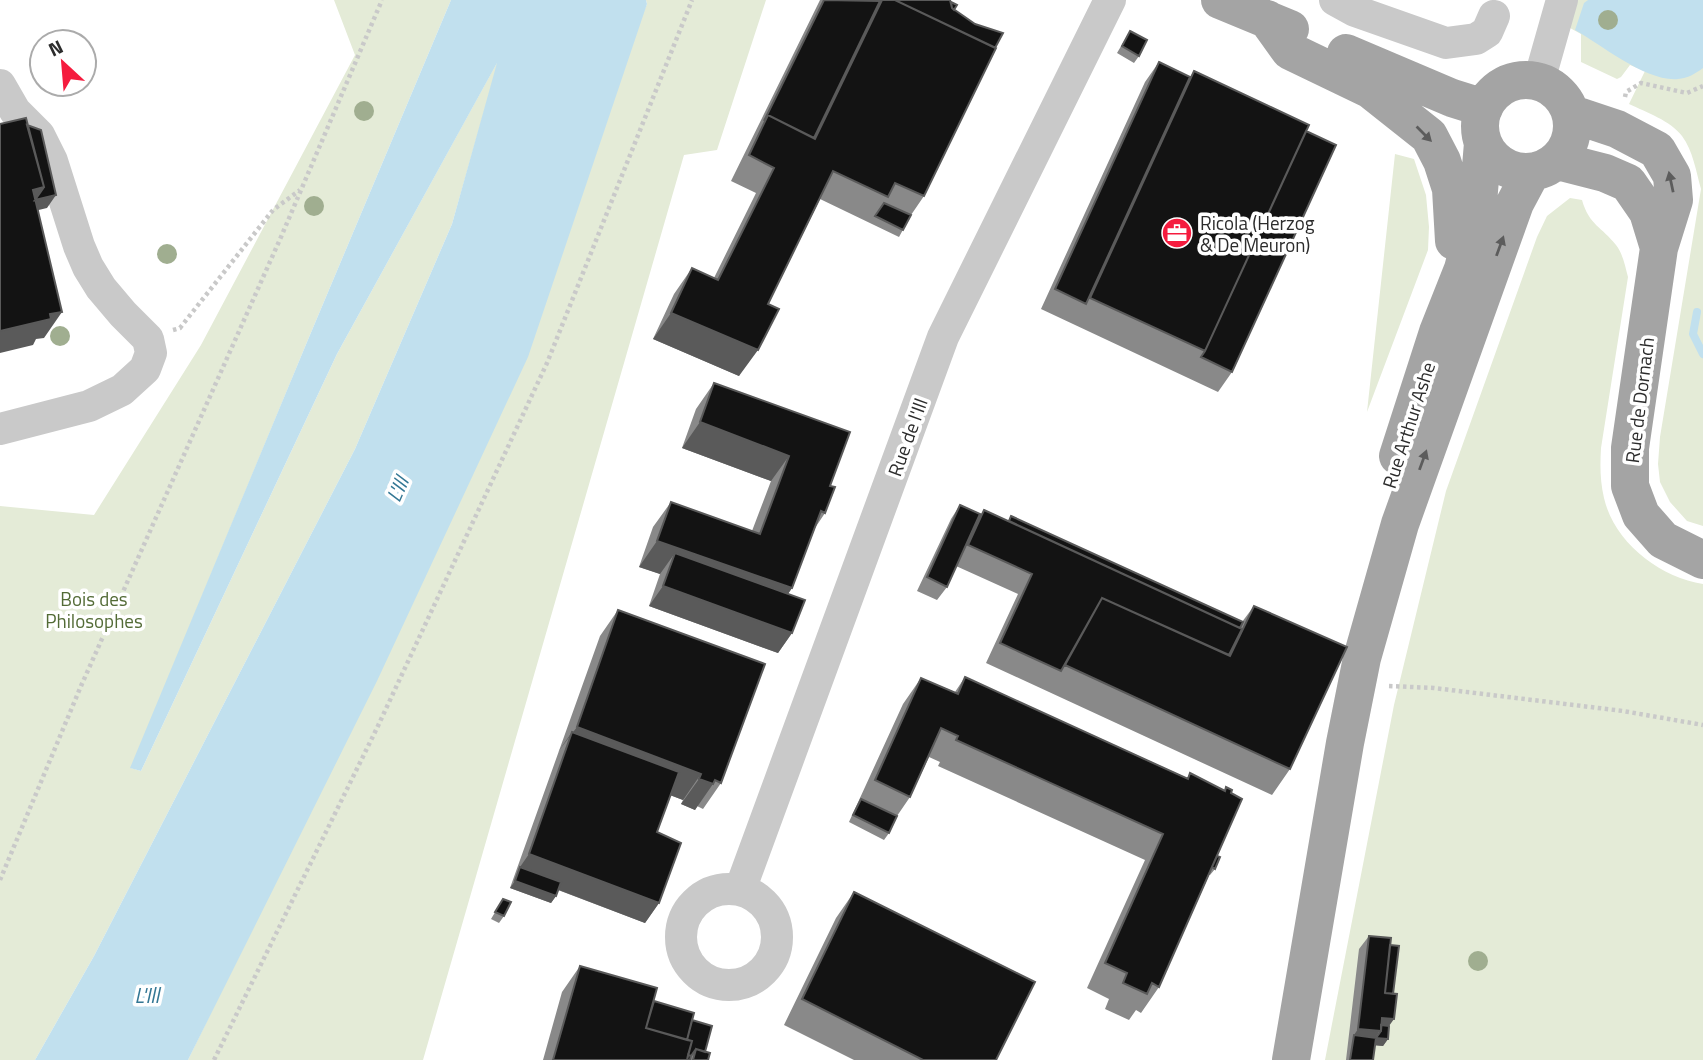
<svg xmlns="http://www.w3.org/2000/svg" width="1703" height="1060" viewBox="0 0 1703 1060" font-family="'Titillium Web',sans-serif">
	<rect width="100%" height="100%" fill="#fff"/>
	<!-- green -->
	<path fill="#e4ebd7" d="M334 0H451L307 342 131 768 141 771 337 354 499 59 452 224 355 449 94 956 35 1060H0V506L94 515 201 345 355 55Z
		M646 0H766L717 150 684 155 423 1060H188L221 992 647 4Z
		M1566 0H1703V526L1687 521 1670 502 1660 482 1658 464 1660 437 1701 189C1696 171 1693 151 1682 136 1671 121 1646 112 1629 104L1645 71 1630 65 1621 77 1617 79 1581 62V34L1570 28Z
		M1395 154 1414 159 1426 195 1429 227 1428 250 1367 412Z
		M1570 198 1582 200C1589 225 1602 227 1616 245 1623 254 1625 266 1628 277L1601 448C1600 465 1600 481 1604 498 1614 542 1659 577 1703 584V1060H1325L1394 705 1446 491 1537 237 1547 216Z"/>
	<!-- water -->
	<path fill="#c1e0ee" d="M451 0H646L647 4 528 357 377 681 188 1060H35L94 956 355 449 452 224 497 63 337 354 141 771 130 768 307 342Z
		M1588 0H1703V68C1695 74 1688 78 1678 79 1646 82 1602 45 1575 30L1584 3Z"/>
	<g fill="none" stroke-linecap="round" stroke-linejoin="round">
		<!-- stream -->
		<path stroke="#c1e0ee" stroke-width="8" d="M1697 312 1693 334 1703 354"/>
		<!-- path -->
		<path stroke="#c9c9c9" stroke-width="4.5" stroke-dasharray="3.5 3.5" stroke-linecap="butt" d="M1625 97 1626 92 1641 83 1687 93 1703 86
			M173 330 180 328 273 210 300 190
			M1389 686 1434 688 1623 711 1703 725
			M0 880 81 686 281 237 382 0
			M214 1060 377 728 547 363 692 0"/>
		<!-- minor -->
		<path stroke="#c9c9c9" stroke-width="32" d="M1335 0 1355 11 1446 43 1476 39 1487 32 1494 16
			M1539 81 1562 0
			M0 85 15 111 39 135 52 161 79 246 88 267 101 288 123 314 148 339 151 353 145 369 122 390 89 406 0 429
			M681 937a48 48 0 1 1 96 0a48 48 0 1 1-96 0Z
			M740 890 943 337 1110 0"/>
		<!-- major -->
		<path stroke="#a4a4a4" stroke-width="38" d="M1220 0 1290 29
			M1267 19 1290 51 1371 90 1429 136 1442 161 1451 189 1454 241
			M1346 53 1452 98 1484 108
			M1480 126a46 46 0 1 1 92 0a46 46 0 1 1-92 0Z
			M1572 114 1617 129 1657 150 1672 176 1674 200 1659 248 1630 448V486L1641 515 1663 540 1703 560
			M1558 161 1605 173 1628 183 1648 212 1659 248
			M1398 456 1438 332 1463 269 1477 215 1483 143
			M1291 1060 1345 743 1362 658 1400 524 1515 203 1531 173"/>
	</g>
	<!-- trees -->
	<g fill="#a0ae90">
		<circle cx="1608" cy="20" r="10"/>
		<circle cx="364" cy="111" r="10"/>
		<circle cx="314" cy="206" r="10"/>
		<circle cx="167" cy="254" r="10"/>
		<circle cx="60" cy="336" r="10"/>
		<circle cx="1478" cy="961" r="10"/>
	</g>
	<!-- wall -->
	<path fill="#898989" d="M820 0H950L954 10 924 196 911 215 899 237 820 199 768 304 739 376 653 339 674 294 692 268 714 278 756 193 731 181Z
		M1130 31 1139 56 1134 63 1117 53Z
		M1159 62 1190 77 1194 71 1306 131 1232 372 1218 392 1041 309 1145 82Z
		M714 383 830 486 825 513 815 528 792 588 788 594 792 633 778 653 649 606 660 574 639 567 653 527 671 502 752 531 771 481 682 448 696 409Z
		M960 505 980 516 984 510 1008 521 1011 516 1242 622 1254 606 1290 769 1272 795 986 663 1018 594 956 566 947 587 937 600 917 591 951 519Z
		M618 610 721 783 703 809 697 806 695 810 681 804 683 800 670 795 657 832 659 903 645 923 558 890 556 896 551 903 510 888 600 636Z
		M965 677 1187 778 1190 773 1224 791 1226 787 1215 869 1210 875H1209L1159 987 1141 1013 1136 1010 1129 1020 1105 1009 1109 999 1087 988 1145 860 938 766 940 762 929 757 910 797 897 816 889 833 884 840 849 822 903 704 921 678 955 692Z
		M854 892 996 1060H854L784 1025 836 918Z
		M503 899 504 916 499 923 491 919Z
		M1369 936 1390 945 1389 1026 1388 1039 1383 1046 1375 1045 1373 1060H1346L1359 949Z
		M580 966 692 1020 708 1060H543L562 992Z"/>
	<!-- shaded-wall -->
	<path fill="#5a5a5a" d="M44 187 26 213 33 190Z
		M56 195 47 208 26 213 35 200Z
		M62 312 44 338 36 339 33 345 0 353V331L50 314Z
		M671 313 758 350 739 376 653 339Z
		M700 422 789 456 771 481 682 448Z
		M657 541 792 588 774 614 675 553 660 574 639 567Z
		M663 586 792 633 778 653 649 606Z
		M577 727 701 774 683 800 564 755 572 732 558 752Z
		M699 779 713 784 695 810 681 804Z
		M529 854 659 903 645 923 517 874 520 867Z
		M515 881 556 896 551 903 510 888Z
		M1382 1018 1394 1019 1384 1033 1379 1032 1371 1045 1354 1035 1358 1029Z
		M1376 1038 1388 1039 1383 1046 1371 1045Z"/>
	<!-- building -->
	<path fill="#131313" stroke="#5a5a5a" stroke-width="2" d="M824 0 880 1 814 138 768 115 764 121Z
		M882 0H895L996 48 924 196 895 183 888 197 833 171 768 304 779 309 758 350 671 313 692 268 718 280 774 168 749 155 768 115 815 139Z
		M895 0H950L952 8 975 24 1003 33 995 48Z
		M951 2 957 5 954 10 952 8Z
		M1130 31 1147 40 1139 56 1122 46Z
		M1159 62 1190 77 1086 304 1055 289Z
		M1194 71 1309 125 1205 351 1090 298Z
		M26 118 44 187 33 190 62 312 50 314 51 319 0 331V124Z
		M27 125 41 130 56 195 35 200 44 187Z
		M1306 131 1336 145 1232 372 1201 357 1205 351Z
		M884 203 911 215 903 230 875 216Z
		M714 383 850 432 830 486 835 487 825 513 821 511 792 588 657 541 671 502 760 534 789 456 700 422Z
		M960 505 980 514 947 587 927 577Z
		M984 510 1242 629 1229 655 1102 598 1061 671 1000 643 1032 574 968 545Z
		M1011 516 1243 622 1240 628 1009 521Z
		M675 553 805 600 792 633 663 586Z
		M1102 598 1230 656 1254 606 1347 647 1290 769 1065 665Z
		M618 610 765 664 721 783 715 780 713 784 699 779 701 774 577 727Z
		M965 677 1188 779 1190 773 1225 791 1226 787 1232 790 1231 793 1242 799 1159 987 1152 983 1147 994 1123 983 1127 973 1105 963 1163 834 956 740 958 736 941 728 910 797 875 780 921 678 958 694Z
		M572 732 679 772 657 832 681 843 659 903 529 854Z
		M861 799 897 816 889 833 853 815Z
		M1217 856 1220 857 1215 869 1212 867Z
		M520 867 561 882 556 896 515 881Z
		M854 892 1035 982 996 1060H923L802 999Z
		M503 899 511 902 504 916 495 912Z
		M1369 936 1391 938 1385 993 1397 994 1394 1019 1382 1018 1381 1031 1358 1029Z
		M1390 945 1399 946 1393 994 1385 993Z
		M580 966 657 988 646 1028 692 1041 687 1060H553Z
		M654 1001 694 1013 687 1040 646 1028Z
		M692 1020 712 1026 705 1052 696 1049 691 1056 688 1055 692 1041 687 1040Z
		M1381 1025 1389 1026 1388 1039 1376 1038 1373 1060H1350L1354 1035 1376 1038 1381 1031Z
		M696 1049 710 1053 708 1060H693Z
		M688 1055 691 1056 690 1060H687Z"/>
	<!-- one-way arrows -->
	<defs><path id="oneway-solid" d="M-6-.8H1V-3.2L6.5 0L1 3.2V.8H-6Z" transform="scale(1.75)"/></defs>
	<g fill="#5c5c5c">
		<use href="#oneway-solid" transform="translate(1424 134) rotate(45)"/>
		<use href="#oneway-solid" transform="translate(1671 182) rotate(-102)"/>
		<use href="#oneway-solid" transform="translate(1500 246) rotate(-70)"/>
		<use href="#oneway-solid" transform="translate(1423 460) rotate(-70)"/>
	</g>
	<!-- icons -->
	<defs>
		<g id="office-disc" transform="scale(1.575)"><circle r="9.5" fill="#f51b3e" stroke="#fff"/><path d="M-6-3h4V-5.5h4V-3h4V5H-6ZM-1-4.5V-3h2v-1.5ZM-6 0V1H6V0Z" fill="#fff"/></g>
	</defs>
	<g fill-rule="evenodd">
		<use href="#office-disc" x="1177" y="233"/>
	</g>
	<g text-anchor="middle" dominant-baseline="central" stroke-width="7" stroke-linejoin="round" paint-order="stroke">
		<!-- poi labels -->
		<g font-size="19" fill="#2c2c2c" stroke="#fff" text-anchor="start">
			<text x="1200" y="222">Ricola (Herzog<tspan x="1200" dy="22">&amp; De Meuron)</tspan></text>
		</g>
		<!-- street labels -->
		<g font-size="19" fill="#2c2c2c" stroke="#fff">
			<text transform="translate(1639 400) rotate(-83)">Rue de Dornach</text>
			<text transform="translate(1408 425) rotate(-72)">Rue Arthur Ashe</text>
			<text transform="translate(907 437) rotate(-70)">Rue de l'Ill</text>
		</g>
		<!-- park labels -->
		<g font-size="19" fill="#536b36" stroke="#fff">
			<text x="94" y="598">Bois des<tspan x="94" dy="22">Philosophes</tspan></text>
		</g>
		<!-- water labels -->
		<g font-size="21" font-style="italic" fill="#337794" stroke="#fff">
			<text transform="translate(397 489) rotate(-66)">L'Ill</text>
			<text x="147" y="995">L'Ill</text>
		</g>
	</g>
	<!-- north arrow -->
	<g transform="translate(63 63) rotate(334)"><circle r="33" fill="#ffffff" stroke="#ababab" stroke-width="2"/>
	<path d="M0-5L12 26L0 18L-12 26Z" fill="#f51b3e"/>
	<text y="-10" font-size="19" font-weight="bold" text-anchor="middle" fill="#2c2c2c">N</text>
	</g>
</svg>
